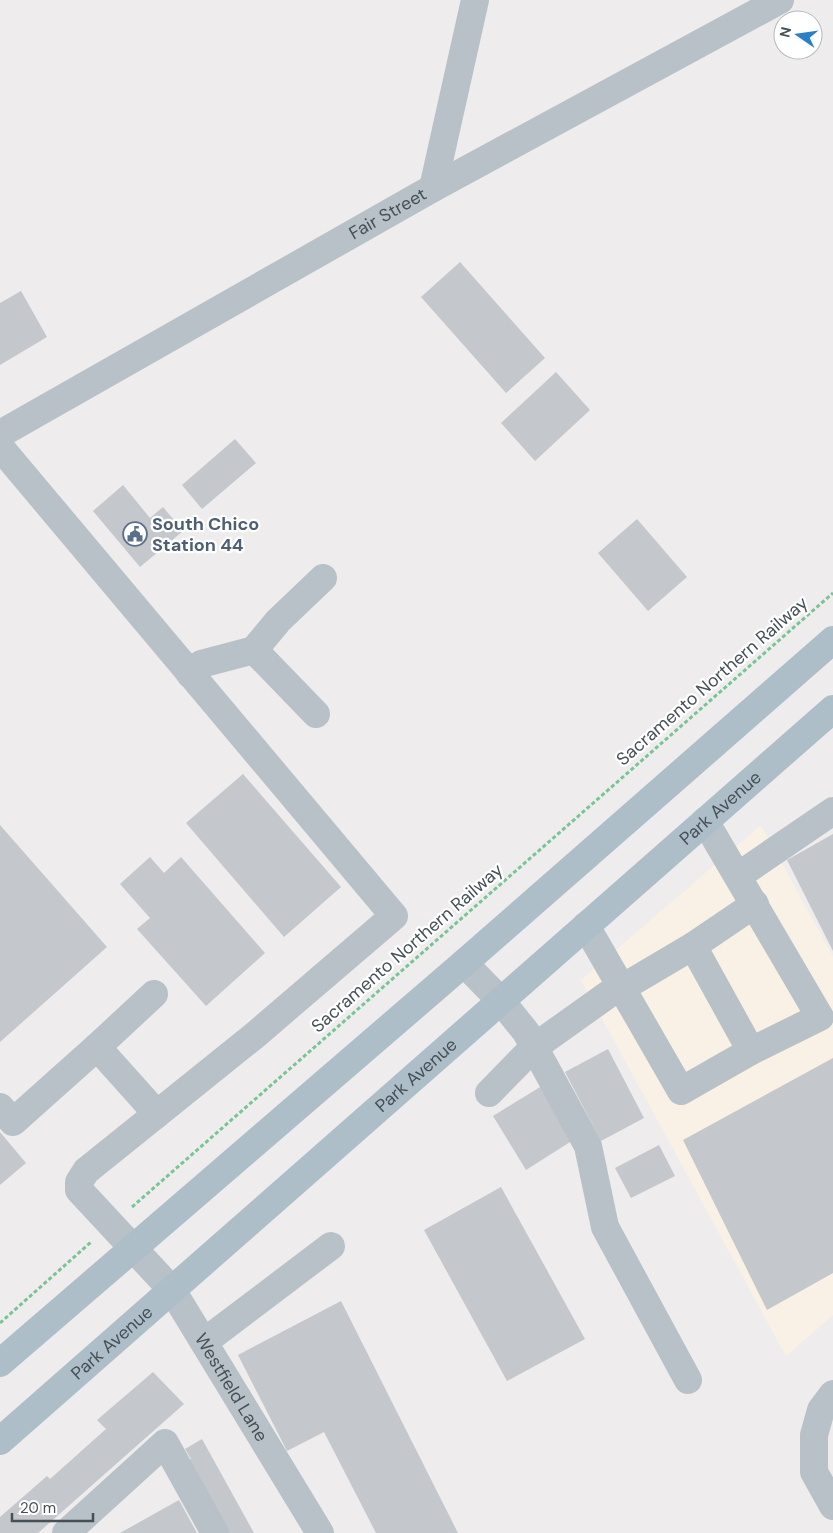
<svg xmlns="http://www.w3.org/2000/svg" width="833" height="1533" viewBox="0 0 833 1533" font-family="'DM Sans',sans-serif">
	<rect width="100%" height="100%" fill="#eeecec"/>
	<!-- commercial -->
	<path fill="#f9f1e5" d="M761 825 833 957V1315L786 1356 581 980Z"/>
	<!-- building -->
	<path fill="#c4c7cb" d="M460 262 545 358 506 393 421 297Z
		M21 291 47 337 0 365V303Z
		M556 372 590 410 535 461 501 423Z
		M235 439 256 463 202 509 182 485Z
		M123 485 150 518 163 507 183 531 140 567 93 511Z
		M637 519 687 577 648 611 598 553Z
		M243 774 341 887 284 937 186 823Z
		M0 825 107 947 0 1042Z
		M833 834V951L787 860Z
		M150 857 164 873 181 857 265 953 206 1006 137 929 150 918 120 884Z
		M608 1049 644 1118 601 1141 565 1072Z
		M833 1058V1273L767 1310 683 1140Z
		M545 1084 578 1137 526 1170 493 1116Z
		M0 1132 26 1163 0 1185Z
		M659 1145 675 1176 631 1198 615 1168Z
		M501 1187 585 1339 507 1381 424 1230Z
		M341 1301 458 1533H376L324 1432 287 1451 238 1355Z
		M153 1372 184 1404 38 1533H0V1517L47 1476 50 1479 106 1429 97 1420Z
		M202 1439 254 1533H225L186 1462 191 1459 185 1449Z
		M179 1500 197 1533H120Z"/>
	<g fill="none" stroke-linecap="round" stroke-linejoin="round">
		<!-- path -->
		<path stroke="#78c496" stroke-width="3" stroke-dasharray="4 2.5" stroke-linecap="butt" d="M132 1207 833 593
			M0 1323 91 1242"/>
		<!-- minor -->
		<g stroke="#b8c1c7" stroke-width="28">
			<path d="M433 188 475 0"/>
			<path id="s1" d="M0 434 433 188 780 0"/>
			<path id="s2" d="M0 447 394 916 254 1036 86 1171 79 1182V1190L172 1290 320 1533"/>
			<path d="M254 650 278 621 323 578"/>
			<path d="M190 674 201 664 254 650 316 714"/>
			<path d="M738 876 833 811"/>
			<path d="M586 926 681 1091 751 1051 820 1017 705 821"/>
			<path d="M464 963 501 1001 526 1032 588 1146 605 1227 688 1380"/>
			<path d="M622 988 693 946"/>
			<path d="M154 994 97 1047 157 1114"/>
			<path d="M751 1051 693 946 755 904"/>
			<path d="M489 1093 533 1048 620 986"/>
			<path d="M0 1107 13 1122 97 1047"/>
			<path d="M204 1342 331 1246"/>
			<path d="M833 1394 821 1410 814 1435V1472L833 1506"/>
			<path d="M66 1533 165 1443 215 1533"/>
		</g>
		<!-- major -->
		<g stroke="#adbec9" stroke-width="28">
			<path d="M0 1363 464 963 833 640"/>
			<path id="s3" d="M0 1441 833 709"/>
		</g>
	</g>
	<!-- icons -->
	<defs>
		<g id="civic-ring" transform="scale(1.25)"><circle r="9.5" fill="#fff" stroke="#5c6f8a" stroke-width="1.5"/><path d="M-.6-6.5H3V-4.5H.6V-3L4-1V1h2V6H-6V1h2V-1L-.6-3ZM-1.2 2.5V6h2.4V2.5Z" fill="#5c6f8a"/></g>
	</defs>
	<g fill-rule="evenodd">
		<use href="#civic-ring" x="135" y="534"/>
	</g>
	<g text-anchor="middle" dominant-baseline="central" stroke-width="4.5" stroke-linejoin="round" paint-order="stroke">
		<!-- street labels -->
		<g font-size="18" fill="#465157" stroke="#fff">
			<text stroke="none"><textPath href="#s1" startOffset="446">Fair Street</textPath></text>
			<text transform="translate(712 681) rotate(-41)">Sacramento Northern Railway</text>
			<text stroke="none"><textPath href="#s3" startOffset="959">Park Avenue</textPath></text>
			<text transform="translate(407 948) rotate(-41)">Sacramento Northern Railway</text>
			<text stroke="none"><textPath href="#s3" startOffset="554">Park Avenue</textPath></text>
			<text stroke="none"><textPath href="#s3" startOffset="149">Park Avenue</textPath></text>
			<text stroke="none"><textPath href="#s2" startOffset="1284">Westfield Lane</textPath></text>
		</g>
		<!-- service labels -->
		<g font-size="18" font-weight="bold" fill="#4e5e75" stroke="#fff" text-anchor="start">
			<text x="152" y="524">South Chico<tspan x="152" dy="21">Station 44</tspan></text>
		</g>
	</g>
	<!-- north arrow -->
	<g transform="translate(798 35) rotate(283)"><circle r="24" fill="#ffffff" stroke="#b5b9bc"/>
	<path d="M0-4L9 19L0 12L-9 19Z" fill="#2880cc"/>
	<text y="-8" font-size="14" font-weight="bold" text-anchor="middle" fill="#465157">N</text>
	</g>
	<!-- scale -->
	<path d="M12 1513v8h81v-8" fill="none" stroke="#465157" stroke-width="2.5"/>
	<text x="20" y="1513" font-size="15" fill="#465157" stroke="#ffffff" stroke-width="4" paint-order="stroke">20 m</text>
</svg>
